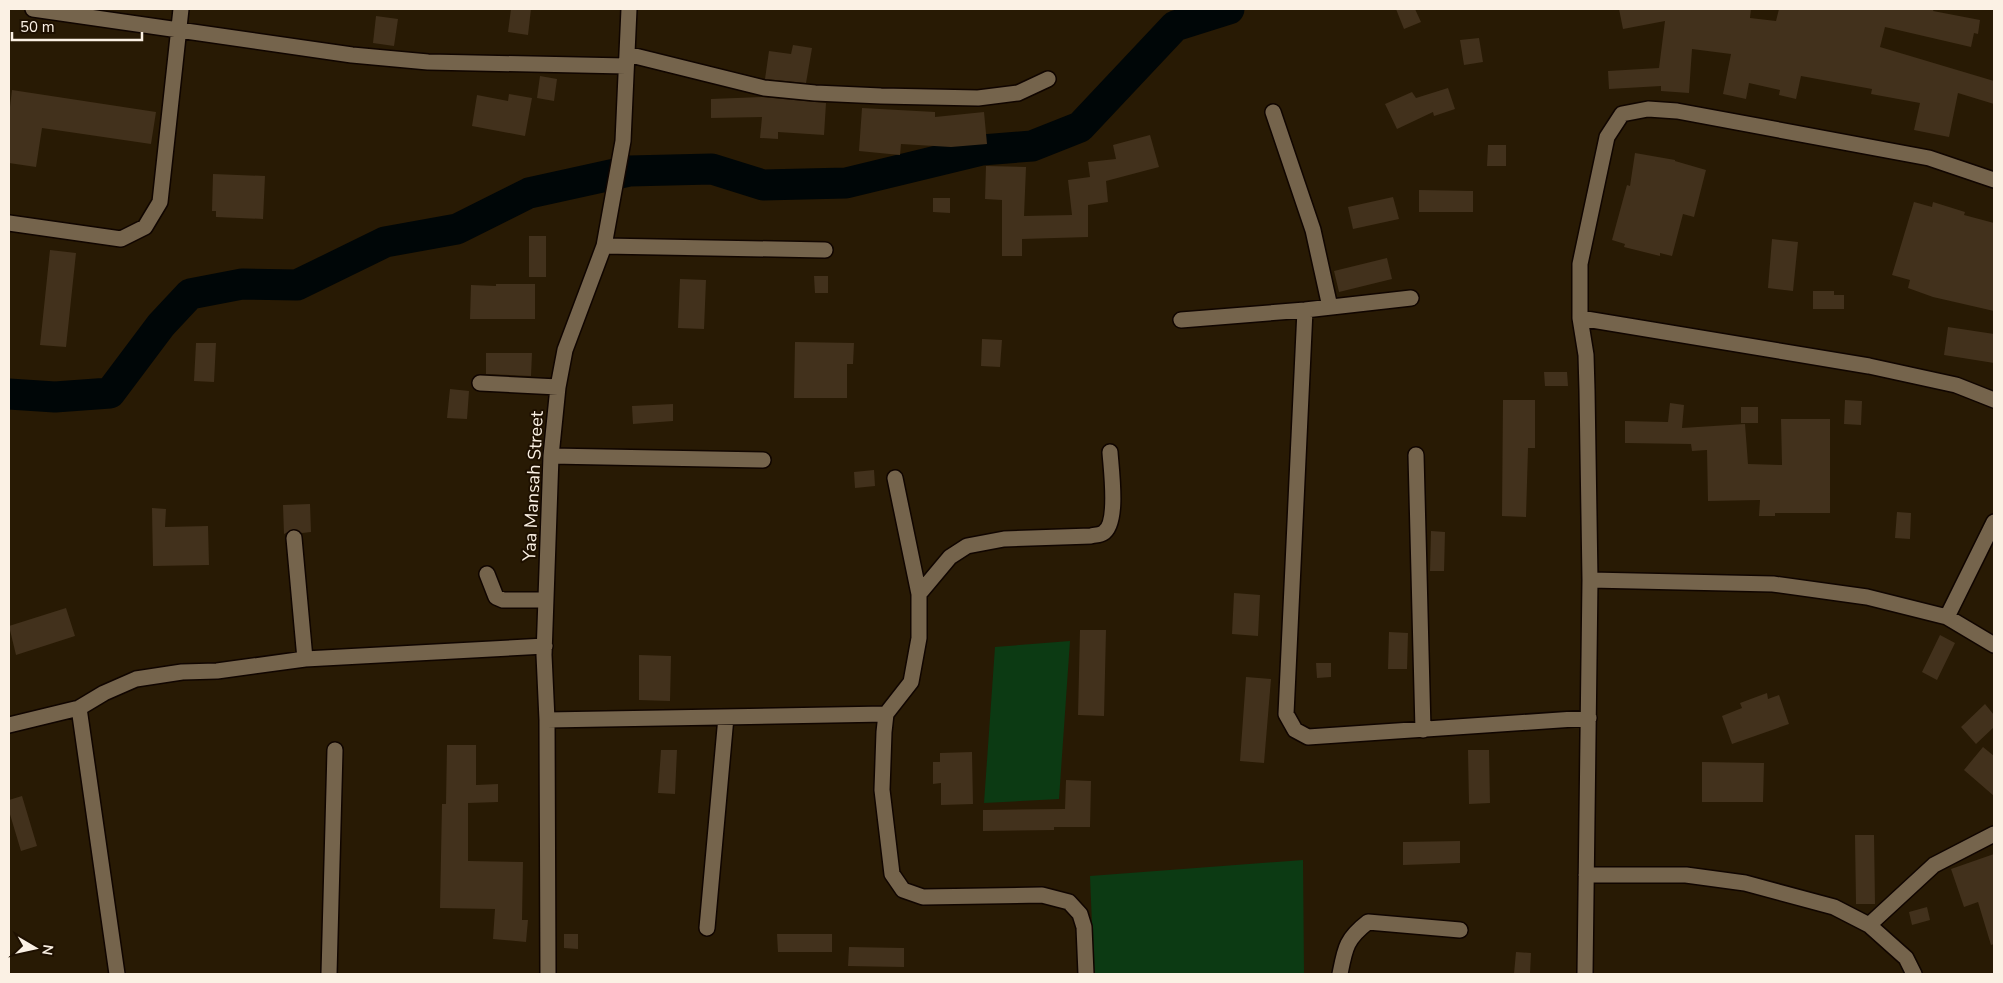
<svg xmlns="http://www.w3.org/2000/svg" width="2003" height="983" viewBox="0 0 2003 983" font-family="'Nunito Sans',sans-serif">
	<rect width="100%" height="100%" fill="#281a04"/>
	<!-- green -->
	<path fill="#0c3a13" d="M1070 641 1059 799 984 803 995 647Z
		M1303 860 1304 974H1094L1090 876Z"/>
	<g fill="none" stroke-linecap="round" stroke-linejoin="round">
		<!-- river -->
		<path stroke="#000607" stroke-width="31" d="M9 394 55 397 110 393 161 325 190 294 242 284 297 285 385 242 457 229 529 193 629 171 712 169 763 185 846 183 982 150 1032 146 1080 127 1175 26 1229 9"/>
	</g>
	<!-- building -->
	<path fill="#42311c" d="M511 9H531L528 35 508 32Z
		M1396 9H1415L1421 22 1404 29Z
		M1619 9H1751L1750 18 1776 21 1779 9H1934L1933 11 1980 20 1978 34 1974 33 1971 47 1885 27 1880 47 1994 81V104L1958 93 1949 137 1914 130 1920 103 1871 94 1872 89 1801 76 1796 99 1779 95 1780 90 1749 83 1746 99 1723 94 1731 54 1692 49 1689 93 1661 91V86L1609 89 1608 71 1659 68 1665 21 1623 29Z
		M376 16 398 19 394 46 373 43Z
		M1479 38 1483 62 1464 65 1460 40Z
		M793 45 812 48 806 83 765 79 769 51 791 54Z
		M540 76 557 79 554 101 537 98Z
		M1448 88 1455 109 1434 116 1433 112 1397 129 1385 104 1412 92 1416 98Z
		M12 90 156 112 151 144 42 128 36 167 9 163V115Z
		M509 94 532 98 525 136 472 126 477 95 508 101Z
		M762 97 826 103 824 135 778 132V139L760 138 762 117 711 118V99Z
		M862 108 935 112V117L984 112 987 144 951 147 901 144 900 155 859 151Z
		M1150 135 1159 167 1106 181 1108 202 1088 205V237L1022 239V256H1002V200L985 199 986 166 1026 167 1024 216 1072 215 1068 180 1090 177 1088 162 1116 159 1113 145Z
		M1488 145H1506V166H1487Z
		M1635 153 1675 160V161L1706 170 1694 217 1683 214 1672 256 1660 253V256L1624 247 1625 244 1612 240 1627 185 1630 186Z
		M213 174 265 176 263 219 216 217V211H212Z
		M1419 190 1473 191V212H1419Z
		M1393 197 1399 219 1353 229 1348 207Z
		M933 198H950V213L933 212Z
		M1914 202 1932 207 1933 202 1965 212 1964 215 1994 223V311L1933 297 1908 288 1910 280 1892 275Z
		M529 236H546V277H529Z
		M1772 239 1798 242 1793 291 1768 288Z
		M50 250 76 253 66 347 40 345Z
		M1387 258 1392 279 1339 292 1334 271Z
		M814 276H828V293H815Z
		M680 279 706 280 704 329 678 328Z
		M496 284H535V319H470L471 285 496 286Z
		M1813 291H1834V295H1844V309H1813Z
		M1948 327 1994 334V363L1944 355Z
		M982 339 1002 340 1000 367 981 366Z
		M795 342 854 343 853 364H847V398H794Z
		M196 343H216L214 382 194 381Z
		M486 353H532L531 376 486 374Z
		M1544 372H1567L1568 386H1545Z
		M450 389 469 391 467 419 447 418Z
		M1503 400H1535V448H1528L1526 517 1502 516Z
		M1845 400 1862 401 1861 425 1844 424Z
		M1670 403 1684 405 1682 428 1745 424 1748 464 1782 465 1781 419H1830V513H1775V516H1759L1760 500 1708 501 1707 450 1692 451 1691 444 1625 443V421L1668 422Z
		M673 404V421L633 424 632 406Z
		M1741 407H1758V423H1741Z
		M874 470 875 486 855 488 854 472Z
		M310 504 311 532 302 533 294 529 284 534 283 505Z
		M152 508 166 509 165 527 208 526 209 565 153 566Z
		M1897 512 1911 513 1910 539 1895 538Z
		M1431 531 1445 532 1444 571H1430Z
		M1234 593 1260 595 1258 636 1232 634Z
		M66 608 75 636 16 655 9 626Z
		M1080 630H1106L1104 716 1078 715Z
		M1389 632 1408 633 1407 669H1388Z
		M1940 635 1955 643 1937 680 1922 672Z
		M639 655 671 656 670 701 639 700Z
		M1316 663H1331V677L1317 678Z
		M1246 677 1271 679 1264 763 1240 761Z
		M1767 693 1768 699 1779 695 1789 724 1732 744 1722 716 1742 708 1740 703Z
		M1985 704 1994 715V727L1976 744 1961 727Z
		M447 745H476V785L498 784V802L468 803V861L523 862 522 920H528L526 942 493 939 495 909 440 908 442 804H446Z
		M1983 747 1994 756V796L1964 770Z
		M661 750H677L675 794 658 793Z
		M1468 750H1489L1490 803 1469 804Z
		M972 752 973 804 941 805V783L933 784V762H940V753Z
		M1702 762 1764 763 1763 802H1702Z
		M1066 780 1091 781 1090 827H1054V830L983 831V810L1065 809Z
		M22 796 37 846 21 851 9 811V800Z
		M1855 835H1874L1875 904H1856Z
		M1460 841V863L1403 865V842Z
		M1994 854V944L1991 945 1978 902 1964 907 1951 869Z
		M1927 907 1930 920 1912 925 1909 912Z
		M564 934H578V949L564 948Z
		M777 934H832V952H778Z
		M849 947 904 948V967L848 966Z
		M1516 952 1531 953 1530 974H1514Z"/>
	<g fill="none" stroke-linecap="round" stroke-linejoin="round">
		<!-- minor casing -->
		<g stroke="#100500" stroke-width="18">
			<path id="minor" d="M33 9 352 55 428 62 626 66
				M627 54 764 88 815 93 881 96 978 98 1018 93 1048 79
				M1273 112 1313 230 1330 307
				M9 223 121 239 145 227 160 202 181 9
				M604 246 825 250
				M1305 310 1286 714 1295 730 1308 737 1589 718
				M1580 318 1869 366 1956 385 1994 400
				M1181 320 1305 310 1411 298
				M480 383 558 387
				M1416 455 1423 730
				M551 456 763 460
				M895 478 919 594V638L911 682 886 714 884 732 882 790 892 874 903 890 923 897 1042 895 1069 902 1080 914 1084 927 1086 974
				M487 574 496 597 503 600H546
				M1590 580 1773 584 1867 597 1947 617 1994 645
				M919 594 950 557 967 546 1004 539 1091 536C1094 535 1100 535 1103 533 1119 524 1111 469 1110 452
				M1947 617 1994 522
				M305 659 545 646
				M79 708 117 974
				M547 720 886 714
				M9 725 79 708 104 693 136 679 182 672 217 671 305 659 294 538
				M1586 875H1686L1745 883 1834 907 1869 925 1906 958 1914 974
				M1869 925 1934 865 1994 834
				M707 928 726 717
				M329 974 335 750
				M548 974 547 720 544 655 551 456 558 387 565 350 604 246 623 141 629 9
				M1340 974C1345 948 1346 939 1368 922L1460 930
				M1585 974 1590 580 1587 390 1586 355 1580 318V264L1607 137 1622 114 1648 109 1677 111 1929 158 1994 180"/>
		</g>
		<!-- minor -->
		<use href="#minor" stroke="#75644c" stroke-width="15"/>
	</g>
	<g text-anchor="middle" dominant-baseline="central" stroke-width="4" stroke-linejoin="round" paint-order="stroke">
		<!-- street labels -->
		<g font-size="18" fill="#fbf1e4" stroke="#1e1000">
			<text transform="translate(533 486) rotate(-87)">Yaa Mansah Street</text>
		</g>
	</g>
	<!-- border -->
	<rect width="2003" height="983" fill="none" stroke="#fbf1e4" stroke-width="20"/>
	<!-- north arrow -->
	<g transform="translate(35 948) rotate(99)" stroke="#1e1000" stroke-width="4" paint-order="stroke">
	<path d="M0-4L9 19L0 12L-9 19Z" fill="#fbf1e4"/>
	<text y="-8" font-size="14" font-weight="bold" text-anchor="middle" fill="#fbf1e4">N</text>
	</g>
	<!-- scale -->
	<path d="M12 32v8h130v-8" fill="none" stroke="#fbf1e4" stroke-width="2.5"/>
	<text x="20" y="32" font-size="15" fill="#fbf1e4" stroke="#1e1000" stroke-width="4" paint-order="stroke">50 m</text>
</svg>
